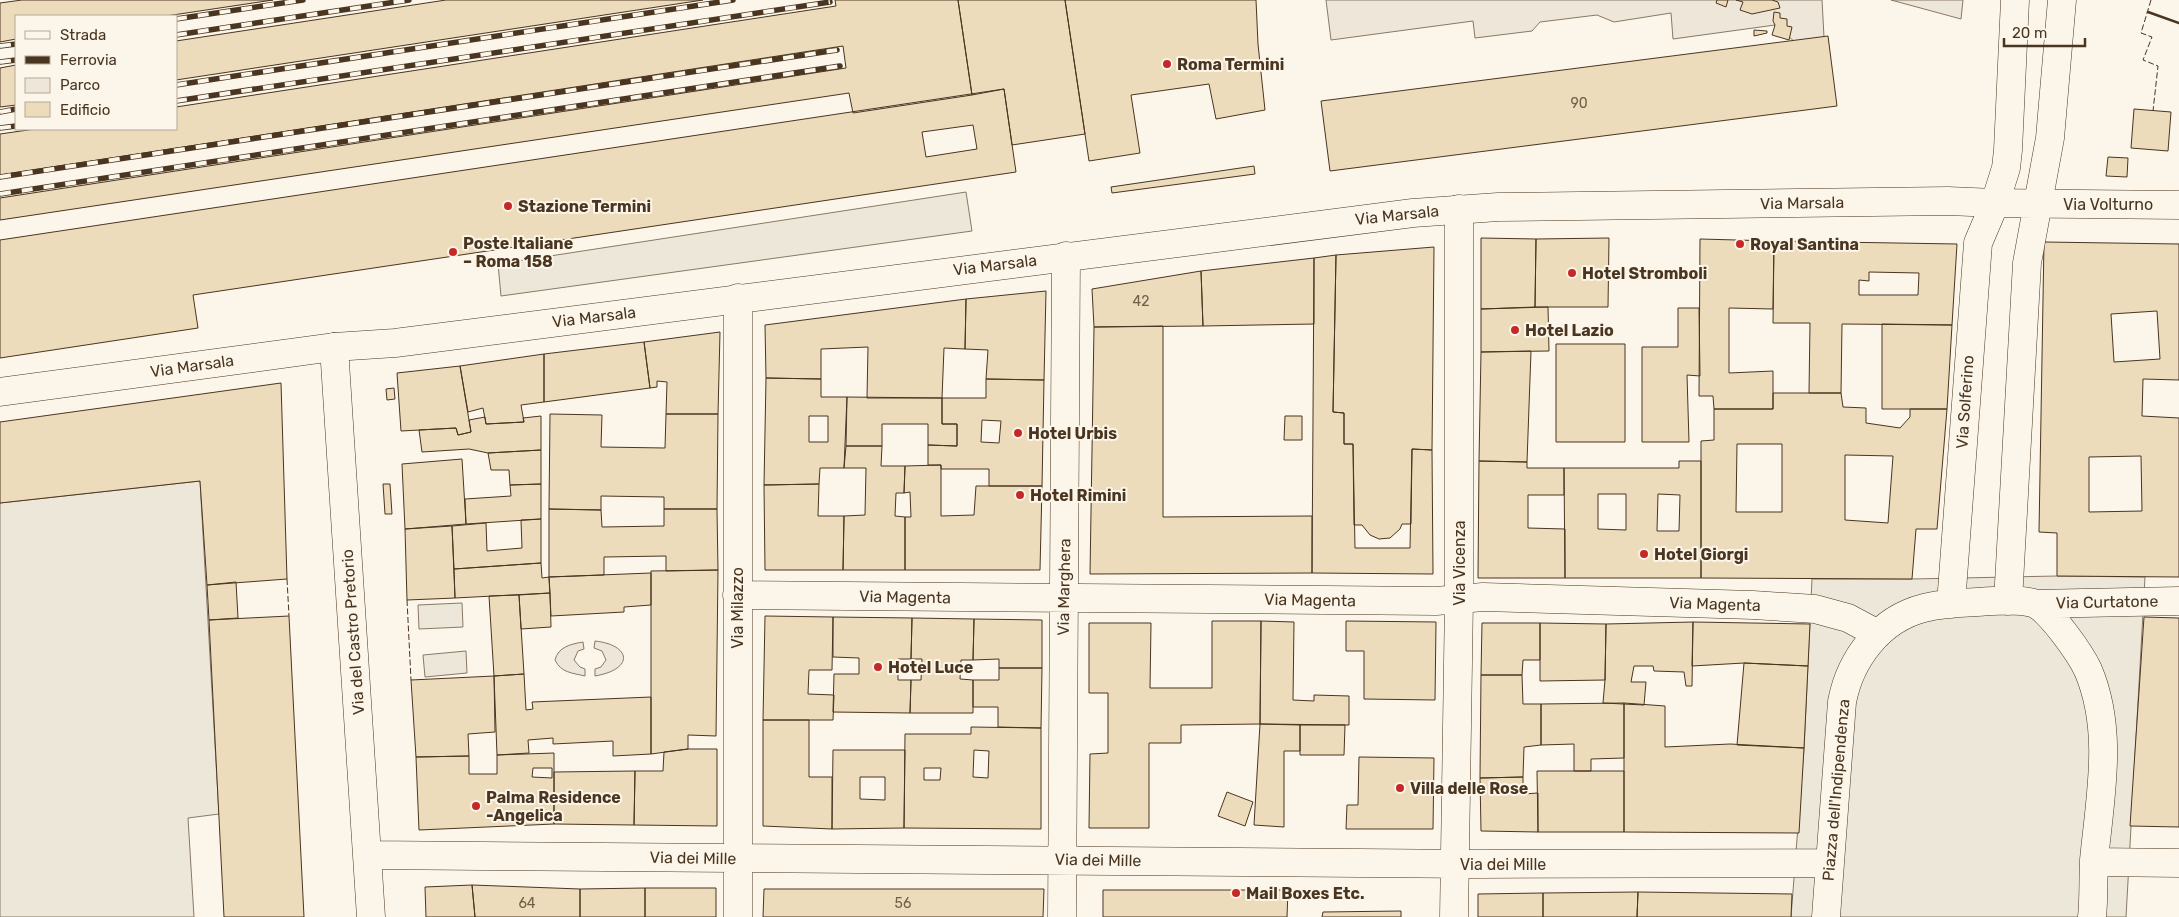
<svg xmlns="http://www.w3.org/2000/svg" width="2179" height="917" viewBox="0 0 2179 917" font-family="Rubik,sans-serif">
	<rect width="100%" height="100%" fill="#fbf6e9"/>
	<!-- green -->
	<path fill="#ede6d9" stroke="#887966" d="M1326 0H1822L1824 37 1795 42 1775 25 1673 39 1671 13 1614 22 1597 15 1540 22 1532 31 1475 38 1473 21 1331 40Z
		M595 641C631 645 635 669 595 676V669L601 667 606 660 602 651 594 648Z
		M583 642 584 649 578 651 574 660 580 667 585 669V676C573 673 561 673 555 660 558 647 571 644 583 642Z"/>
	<!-- parking -->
	<path fill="#ede7d9" stroke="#887966" d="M1891 0H1963L1961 19Z
		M966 192 972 231 501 296 498 264Z
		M200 481 219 814 188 818 194 917H0V503Z
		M2057 576 2145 577 2126 917H1791L1804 748 1812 579H1912Z
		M462 603 463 627 419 629 418 605Z
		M466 651 467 673 425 677 423 655Z"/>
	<!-- building -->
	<path fill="#ecdcbc" stroke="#4a3520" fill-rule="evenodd" d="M22 0H273L166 16H16V39L0 42V3Z
		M446 0H703L176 80V41Z
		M835 0H958L972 95 853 113 849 93 0 220V198L846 68 843 46 0 175V134L35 129H176V107L836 6Z
		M958 0H1065L1085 134 1012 145 1004 89 972 95Z
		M1065 0H1256L1258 44 1265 110 1216 119 1209 84 1131 95 1140 153 1089 161Z
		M1717 0H1728L1726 7 1716 3Z
		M1736 0H1772L1778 2 1780 8 1752 14 1740 10 1743 2Z
		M1774 12 1780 13V18L1787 19V26L1792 27 1789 40 1772 35 1775 25 1773 21Z
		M1754 30 1767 31V33L1754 36Z
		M1828 36 1837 106 1330 171 1321 101Z
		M16 65V105L0 107V68Z
		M1004 89 1016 172 193 295 198 328 0 358V240ZM973 125 977 149 926 157 922 132Z
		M2134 109 2171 112 2168 151 2131 148Z
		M2108 157 2128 158 2127 177 2106 176Z
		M1254 166 1255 174 1112 193 1111 187Z
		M1481 238 1536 239 1535 307 1481 309Z
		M1609 238 1608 307H1535L1536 239Z
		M1700 239 1774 241 1773 309 1729 308V373L1773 371V409H1714L1713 396H1699Z
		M1774 241 1957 244 1952 325 1842 324 1841 393H1809L1810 323H1773ZM1869 272 1919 273 1918 295H1859V280L1869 281Z
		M2044 242 2179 244V380L2143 379 2142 416 2179 418V577L2057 576V533L2039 532ZM2157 311 2160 359 2114 362 2111 314ZM2141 456 2142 511 2089 512V457Z
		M1434 247 1432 450 1412 449 1411 524H1402L1400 529 1390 538 1379 539 1370 535 1362 525H1354L1353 444H1344V413L1333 412 1336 255Z
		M1336 255 1333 412 1344 413V444H1353L1355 548H1410L1412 449 1432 450 1433 574 1312 573 1314 258Z
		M1314 258V324L1203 326 1201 271Z
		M1201 271 1203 326 1094 327 1092 289Z
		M1046 291 1044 380 986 379 988 350 965 349 966 299Z
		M966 299 965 349 944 348 942 398H867L868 347 821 349V379L766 378 765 325Z
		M1548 307 1549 351 1481 352V309Z
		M1678 308H1699L1700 376 1687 375 1689 442H1642V347H1678Z
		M1882 324 1952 325 1947 409H1882Z
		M1163 326V517L1312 516V573L1090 574 1094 327Z
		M720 332 718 414H666L667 382 657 381V387L650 388 644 342Z
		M644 342 650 388 544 402V354Z
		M1556 344H1625V442H1556Z
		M1531 351 1527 462 1479 461 1481 352Z
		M544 354V402L521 405 524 422 486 424 483 408 468 412 460 366Z
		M460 366 471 432 458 435 456 428 401 431 397 373Z
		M766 378 821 379V397H847L844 468H820L819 484 764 485ZM809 416H828V442H809Z
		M986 379 1044 380 1042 486H989V469H941V465H928V445L957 446V424H942V398H986ZM982 420 1001 421 999 443 981 442Z
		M281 383 287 579 207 585 200 481 0 503V422Z
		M394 388 395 399 387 400 386 389Z
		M1773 393H1841L1843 407 1866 408V423L1900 428 1910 417V409H1947L1937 529H1916L1912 579 1701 578V441L1714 440V409H1773ZM1737 444H1782V512H1736ZM1845 455 1893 456 1888 523 1845 520Z
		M847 397 942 398V424H957V446L928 445V424H882V446H846Z
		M550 414 602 415 601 447 665 448 666 414H718L717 509H664V497L601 496V510L549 509Z
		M541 416V450L488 453 469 449 422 452 419 430 456 428 458 435 471 432 469 420 485 417 486 424 524 422 523 418Z
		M1285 416H1302V440H1284Z
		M846 446H882L881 466H905L904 493H896L895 516 905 517V570H843L844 516 865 515 866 468H844Z
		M541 450V484L510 485 509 470H491L488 453Z
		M462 459 466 524 405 529 402 464Z
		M1479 461 1527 462V468H1564V495H1528V528L1565 529V578H1478Z
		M1679 461H1701V578H1565L1564 468H1679ZM1598 494H1626V530L1598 529ZM1658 494 1680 495 1679 531H1657Z
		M941 465V516L974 515 976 486H1042L1040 570H905V517H911L910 492 904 493 905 466Z
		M383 484H390L392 514H385Z
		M541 484V519L466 524 465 499 511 496 510 485Z
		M819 484 818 516H844L843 570H765L764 485Z
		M549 509 601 510 602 527 664 526V509H717L718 570 666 571V556L604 557V575L549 577Z
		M541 519V563L454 569 452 526 486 523 487 551 522 548 521 520Z
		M452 526 455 598 407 600 405 529Z
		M541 563 542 578 549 577 550 593 455 598 454 569Z
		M718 570 716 736 688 735V749L651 754V571Z
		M651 573V605L624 607V612L551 616 549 577Z
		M236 582 238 618 209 620 207 585Z
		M550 593 551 627 521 629 519 595Z
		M519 595 524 674 494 676 489 596Z
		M289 616 304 917H224L209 620Z
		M765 616 833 617 832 670H809L808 694 834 695 833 720H763Z
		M833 617 912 618 911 659H898V680H911L910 713 833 712 834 674H859V658L833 657Z
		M2144 617 2179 618V827L2130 826Z
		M912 618 974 619 973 660H961L960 679 973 680V713H910L911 680H921L922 659H911Z
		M974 619 1042 620V668H999V659L973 660Z
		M1212 621H1261L1260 724 1181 725V743H1149V828H1089L1090 754 1108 753V693H1089V623H1151L1150 688H1212Z
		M1261 621 1294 622 1293 700 1314 701V695L1349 696V725L1260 724Z
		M1346 621 1436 622 1435 700 1364 699V651H1346Z
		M1693 622 1692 686H1686L1684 672 1654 671 1653 666H1634L1631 682H1646L1644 705 1603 703 1605 680 1606 624Z
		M1693 622 1810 624 1808 666 1744 663 1692 666Z
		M1482 623H1540V660H1523L1522 675H1481Z
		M1540 623 1606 624 1605 680 1540 681Z
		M1744 663 1808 666 1804 748 1737 745Z
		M999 668H1042L1041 728 998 727V707H973V680H999Z
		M524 674 526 710 533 709 532 702 651 697V754L613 756V741L553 744V738L528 740 529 753 497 755 494 676Z
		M1481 675H1522L1523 704H1541V745L1524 747 1523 777 1480 778Z
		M494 676 495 732 468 734 469 756 416 757 411 680Z
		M1624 703 1665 706V747L1730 744 1804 748 1799 833 1624 832Z
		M1624 703V758L1591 759V771H1574V744L1541 745V704Z
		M763 720H809V777H832V829L763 826Z
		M1260 724 1300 725V751H1284V827L1254 825Z
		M1300 725H1345L1344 755H1300Z
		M971 727 1041 728V829L904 828 905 734H971ZM974 750 989 751 988 778 973 777ZM924 768H941L940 780H924Z
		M688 749H717V826L634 825 635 771H663L664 752Z
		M833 750H905L904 828 832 829ZM860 777H885V800L860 799Z
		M554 753V824L419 830 416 757 469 756V774H497V755ZM533 768H552V778L532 777Z
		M1359 757 1434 758 1433 829H1346L1347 805H1358Z
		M635 771 634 825 554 824V772Z
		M1537 771H1624V832H1538Z
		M1523 777V794L1538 793V832L1481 831 1480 778Z
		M1227 792 1253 802 1245 826 1218 816Z
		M472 885 475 917H426L425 887Z
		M472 885 580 889V917H475Z
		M645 888V917H580V889Z
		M645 888H716V917H645Z
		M764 889H1044L1043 917H763Z
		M1103 890H1288L1287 917H1103Z
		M1638 892 1637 917H1543V893Z
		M1638 892 1792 894 1791 917H1637Z
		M1543 893V917H1478V894Z
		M1401 911V917H1322L1323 912Z"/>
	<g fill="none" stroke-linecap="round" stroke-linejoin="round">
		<!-- minor casing -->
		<g stroke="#4a3520" stroke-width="29">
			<path id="minor" d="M334 347 371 917
				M737 595 1436 601 1483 597 1753 605 1815 609 1848 618 1878 634
				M2008 601 2027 263 2050 138 2062 0
				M1951 604 1978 243 1995 203 2179 205
				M2035 604 2179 601
				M368 855 1479 864 1829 863
				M2094 862 2179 863
				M738 917V298
				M1062 917 1066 256
				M1454 917 1459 599V209
				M1826 917 1842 702C1850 659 1880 619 1924 608 1942 603 1959 603 1977 602 1995 601 2016 598 2033 603 2049 608 2081 655 2088 670 2114 731 2100 797 2094 860 2093 879 2094 898 2092 917"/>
		</g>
		<!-- major casing -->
		<g stroke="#4a3520" stroke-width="29">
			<path id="major" d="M0 392 334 347 395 343 1413 213 1498 207 1948 201 1995 203 2006 168 2008 150 2015 0"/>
		</g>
		<!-- minor -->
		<use href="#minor" stroke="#fbf6e9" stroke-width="28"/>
		<!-- major -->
		<use href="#major" stroke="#fbf6e9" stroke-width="28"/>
		<!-- rail casing -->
		<g stroke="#4a3520" stroke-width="5.5">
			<path id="rail" d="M176 19 303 0
				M176 35 409 0
				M0 46 16 44
				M0 62 16 60
				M176 85 733 0
				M176 101 830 2
				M0 112 16 109
				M0 128 16 126
				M0 177 837 50
				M0 194 840 66"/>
		</g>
		<!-- rail -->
		<use href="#rail" stroke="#fbf6e9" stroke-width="4" stroke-dasharray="11" stroke-linecap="butt"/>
		<!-- fence -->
		<path stroke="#4a3520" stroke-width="1" stroke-dasharray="6 2.5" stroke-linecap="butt" d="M2151 0 2141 33 2152 37 2143 60 2158 66 2153 111
			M287 579 289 616
			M407 600 411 680"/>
		<!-- wall -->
		<path stroke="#4a3520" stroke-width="2.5" d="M2148 12 2179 23"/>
	</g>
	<!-- markers -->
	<g fill="#c62828" stroke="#fbf6e9" stroke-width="2">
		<circle cx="1167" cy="64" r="5"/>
		<circle cx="508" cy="206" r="5"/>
		<circle cx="1740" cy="244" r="5"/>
		<circle cx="453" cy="252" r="5"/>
		<circle cx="1572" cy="273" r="5"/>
		<circle cx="1515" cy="330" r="5"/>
		<circle cx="1018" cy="433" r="5"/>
		<circle cx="1020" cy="495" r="5"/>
		<circle cx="1644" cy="554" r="5"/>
		<circle cx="878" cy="667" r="5"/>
		<circle cx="1400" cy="788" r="5"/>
		<circle cx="476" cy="806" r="5"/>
		<circle cx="1236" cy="893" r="5"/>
	</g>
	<g text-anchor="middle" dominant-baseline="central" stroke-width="4" stroke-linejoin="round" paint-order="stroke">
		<!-- number labels -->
		<g font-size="14" fill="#725f47">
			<text x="1579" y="103">90</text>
			<text x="1141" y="301">42</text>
			<text x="527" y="903">64</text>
			<text x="903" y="903">56</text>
		</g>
		<!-- poi labels -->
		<g font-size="16" font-weight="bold" fill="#4a3520" stroke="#fbf6e9" text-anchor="start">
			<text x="1177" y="64">Roma Termini</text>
			<text x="518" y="206">Stazione Termini</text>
			<text x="463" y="243">Poste Italiane<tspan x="463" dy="18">– Roma 158</tspan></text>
			<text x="1750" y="244">Royal Santina</text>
			<text x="1582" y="273">Hotel Stromboli</text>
			<text x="1525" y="330">Hotel Lazio</text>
			<text x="1028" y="433">Hotel Urbis</text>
			<text x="1030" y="495">Hotel Rimini</text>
			<text x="1654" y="554">Hotel Giorgi</text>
			<text x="888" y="667">Hotel Luce</text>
			<text x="1410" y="788">Villa delle Rose</text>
			<text x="486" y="797">Palma Residence<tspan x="486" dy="18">-Angelica</tspan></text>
			<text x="1246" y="893">Mail Boxes Etc.</text>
		</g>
		<!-- street labels -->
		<g font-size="16" fill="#4a3520" stroke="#fbf6e9">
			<text transform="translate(1802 203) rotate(-1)">Via Marsala</text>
			<text x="2108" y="204">Via Volturno</text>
			<text transform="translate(1397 215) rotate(-6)">Via Marsala</text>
			<text transform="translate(995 265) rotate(-7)">Via Marsala</text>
			<text transform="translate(594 317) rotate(-7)">Via Marsala</text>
			<text transform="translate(192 366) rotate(-8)">Via Marsala</text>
			<text transform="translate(1965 402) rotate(-86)">Via Solferino</text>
			<text transform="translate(1459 563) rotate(-90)">Via Vicenza</text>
			<text transform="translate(1064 587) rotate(-89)">Via Marghera</text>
			<text transform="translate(905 597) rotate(1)">Via Magenta</text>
			<text transform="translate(1310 600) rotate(1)">Via Magenta</text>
			<text transform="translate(2107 602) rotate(-1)">Via Curtatone</text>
			<text transform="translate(1715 604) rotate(2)">Via Magenta</text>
			<text transform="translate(737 608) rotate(-90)">Via Milazzo</text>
			<text transform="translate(353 632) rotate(-94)">Via del Castro Pretorio</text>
			<text transform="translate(1836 790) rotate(-85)">Piazza dell'Indipendenza</text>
			<text transform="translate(693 858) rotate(1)">Via dei Mille</text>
			<text transform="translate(1098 860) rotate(1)">Via dei Mille</text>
			<text x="1503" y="864">Via dei Mille</text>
		</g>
	</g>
	<!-- legend -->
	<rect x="15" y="15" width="162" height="115" fill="#fbf6e9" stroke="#b4a999"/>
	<rect x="25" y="31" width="25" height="8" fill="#fbf6e9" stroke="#b4a999"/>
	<text x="60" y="40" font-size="15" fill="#4a3520">Strada</text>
	<rect x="25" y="56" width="25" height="8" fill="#4a3520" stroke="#b4a999"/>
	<text x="60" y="65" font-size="15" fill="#4a3520">Ferrovia</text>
	<rect x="25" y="78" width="25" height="15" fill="#ede6d9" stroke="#b4a999"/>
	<text x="60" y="90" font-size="15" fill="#4a3520">Parco</text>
	<rect x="25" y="102" width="25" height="15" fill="#ecdcbc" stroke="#b4a999"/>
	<text x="60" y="115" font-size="15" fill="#4a3520">Edificio</text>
	<!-- scale -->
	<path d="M2004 38v8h81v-8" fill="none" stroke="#4a3520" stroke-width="2.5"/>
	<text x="2012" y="38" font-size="15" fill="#4a3520" stroke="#fbf6e9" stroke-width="4" paint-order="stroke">20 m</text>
</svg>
